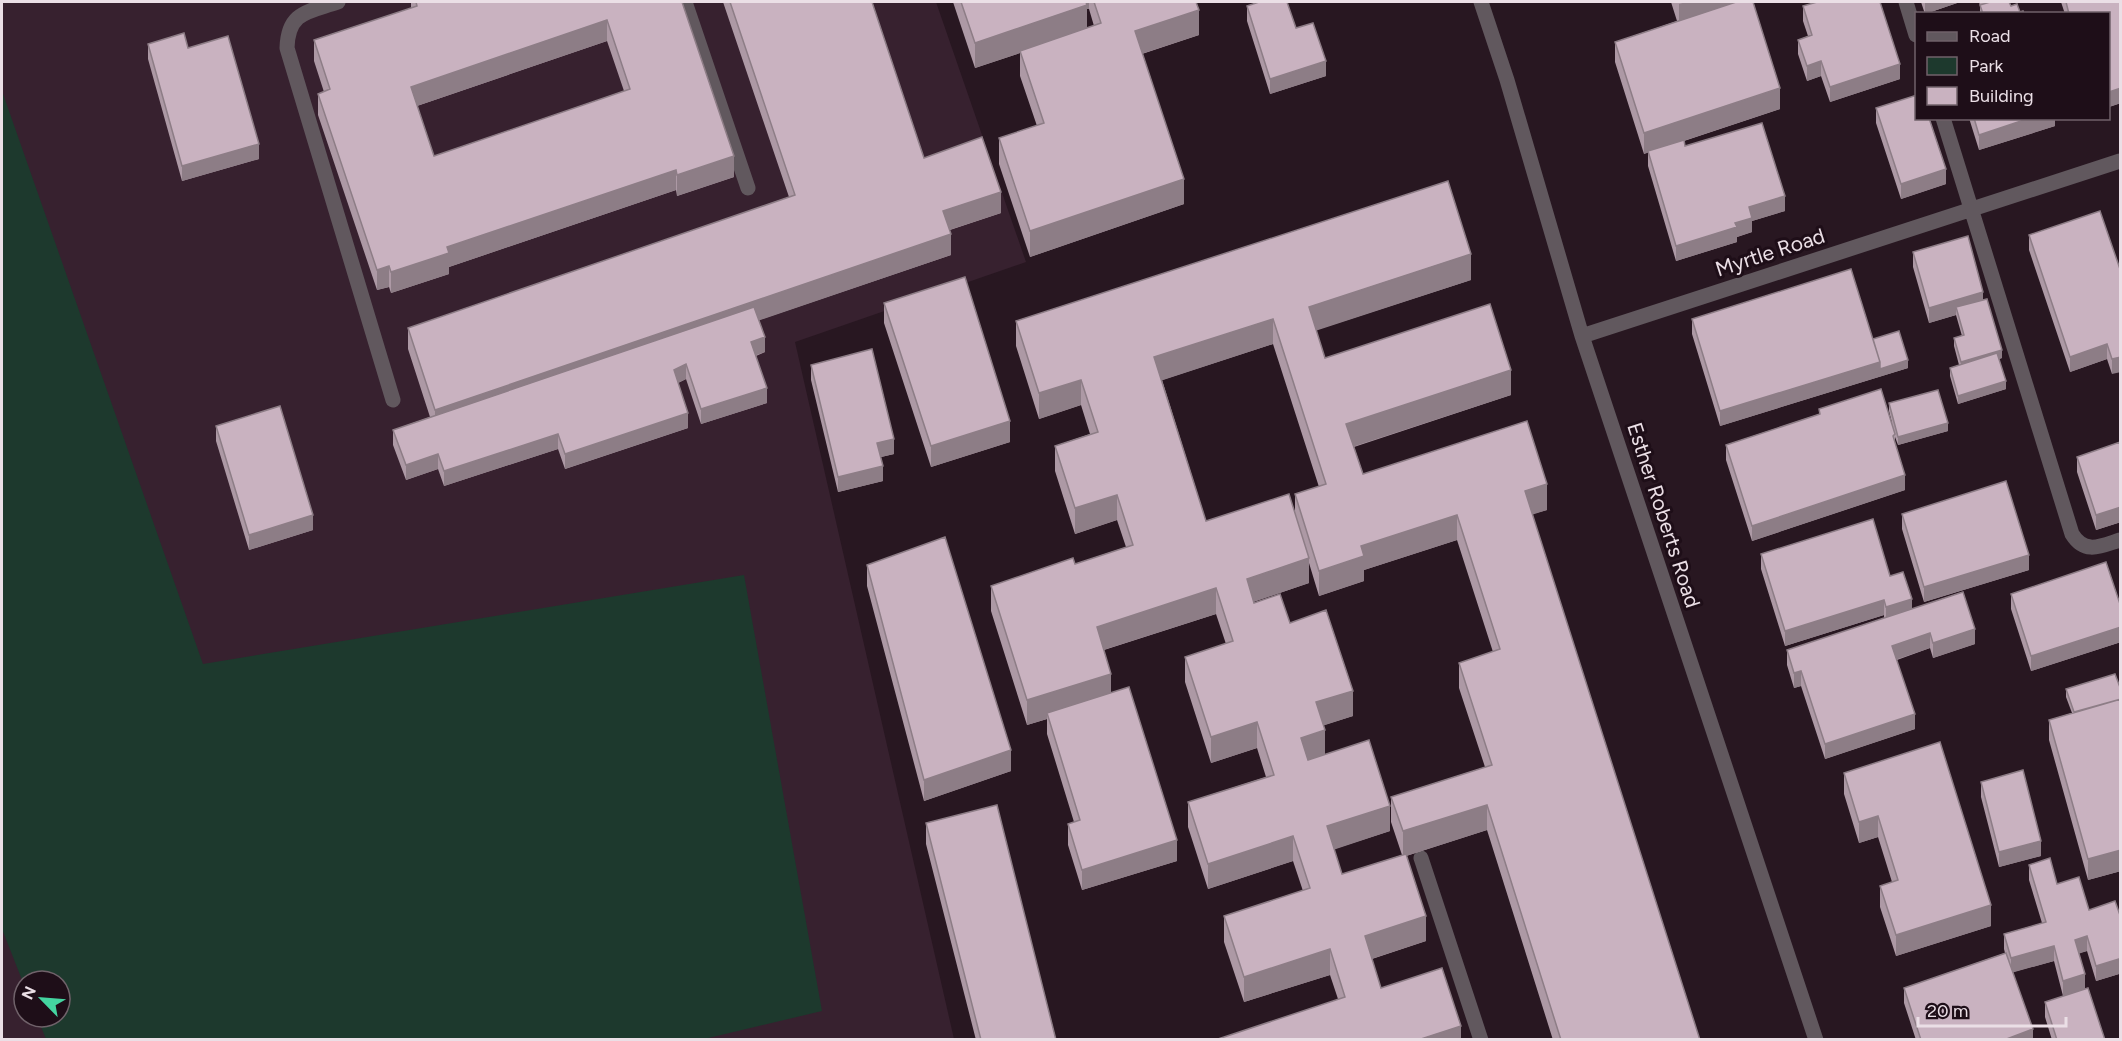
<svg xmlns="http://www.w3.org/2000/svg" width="2122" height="1041" viewBox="0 0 2122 1041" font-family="Figtree,sans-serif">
	<rect width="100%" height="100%" fill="#281721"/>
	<!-- built -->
	<path fill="#37212f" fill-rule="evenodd" d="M2 2H936L1026 262 795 342 954 1039 2 1040ZM24 981H60V1017H24Z"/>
	<!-- green -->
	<path fill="#1d392d" d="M2 91 203 664 744 575 822 1011 700 1040 46 1039 37 1017H60V981H24V985L2 929Z"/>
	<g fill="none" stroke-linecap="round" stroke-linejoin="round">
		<!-- lane -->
		<path stroke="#61585e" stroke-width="15" d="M338 2C309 12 288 11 287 48L393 400
			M685 2 748 188
			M1421 858 1481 1040"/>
		<!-- street -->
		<path stroke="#61585e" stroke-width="15" d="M1481 2 1507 80 1582 336 1816 1040
			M1906 2 1916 35
			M1943 118 2072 534C2085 555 2101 546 2120 540
			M1582 336 2120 161"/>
	</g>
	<!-- wall -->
	<path fill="#ad99a5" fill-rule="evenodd" d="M411 2H682L734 177 677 196 676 190 449 267V274L391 293 389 287 377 290 318 115V94L324 92 314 61V40L411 8ZM607 41 624 91 434 156 417 106Z
		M723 2H872L924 158 1001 213 950 230 951 255 759 320 765 352 756 356 767 403 701 424 686 379 678 383 688 428 565 469 558 449 444 486 438 469 406 480 393 445V430L430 417 408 349V328L789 197Z
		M953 2H1196L1199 35 1142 54 1184 204 1030 257 999 164V138L1037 126 1020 76V53L975 68ZM1087 9H1089L1094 26 1087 28Z
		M1671 2H1753L1780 109 1684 141 1685 146 1785 211 1752 221V232L1737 237V242L1676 261 1648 166V152L1644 154 1615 62V42L1677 21Z
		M1921 2H1960L1925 14Z
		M1979 2H2009L2011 6 2024 14H1980V6Z
		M2061 2H2121V103L2109 107V14H2065Z
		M1247 6 1296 28 1326 76 1270 94 1247 21Z
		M1803 6 1900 79 1830 102 1821 76 1807 81 1798 54V40L1808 36 1803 21Z
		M148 44 259 159 182 181 148 59Z
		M1876 108 1946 184 1901 199 1876 123Z
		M1969 118H2055V126L1979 150Z
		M2029 235 2121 272 2112 374 2107 359 2070 372 2029 250Z
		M1913 252 1983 300 2002 358 1999 359 2006 389 1958 404 1950 376V368L1959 365 1954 346V338L1962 336 1956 315 1929 323 1913 267Z
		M1471 280 1316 330 1325 358 1511 395 1354 447 1363 474 1547 510 1532 514 1700 1040H1553L1487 830 1406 856 1426 941 1372 959 1381 988 1461 1040 1338 999 1330 975 1244 1002 1224 942V916L1303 891 1293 861 1208 889 1188 827V802L1266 777 1257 748 1211 763 1185 682V657L1226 644 1216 614 1104 650 1111 693 1177 861 1082 890 1068 845V824L1074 822 1047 734V719L1027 725 991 611V586L1075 564 1126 547 1117 520 1075 534 1055 471V446L1090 434 1081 405 1039 419 1016 346V321ZM1273 344 1319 487 1295 494V513L1206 521 1162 380ZM1457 540 1493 652 1459 663V688L1485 767 1391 797V822L1402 855 1342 874 1334 849 1390 831 1325 754 1324 725 1353 716 1290 623 1253 602 1309 583V563L1319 596 1364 581V570Z
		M884 303 1010 442 931 467 884 323Z
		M1692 319 1873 339 1908 368 1720 426 1692 334Z
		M811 365 894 454 881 457 883 481 838 492 811 380Z
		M1889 403 1948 431 1898 445 1895 437V443L1905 490 1752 541 1726 460V445L1819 414V409L1892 423 1889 411Z
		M216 426 313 530 249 550 216 441Z
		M2120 442 2121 522 2096 530 2077 472V457Z
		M1902 514 2029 570 1924 602 1902 529Z
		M1761 554 1890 576 1912 609 1975 644 1933 658 1930 648 1897 660 1915 729 1825 759 1801 686 1794 688 1787 665V650L1884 618V615L1785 646 1761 569Z
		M867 565 1011 771 924 801 867 586Z
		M2011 594 2121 607V642L2031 671 2011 609Z
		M2066 689 2121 690V871L2088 880 2049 740V720L2072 713 2066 697Z
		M1844 773 1991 926 1896 956 1880 907V886L1892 882 1878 837 1859 843 1844 794Z
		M1981 782 2041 856 1999 867 1981 797Z
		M926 823 1056 1040H976L926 844Z
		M2029 865 2057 884 2089 910 2121 918V980L2119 974 2096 981 2087 951 2079 953 2085 989 2105 1040H2052L2045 1017V1002L2063 996 2054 961 2013 972 2033 1040H1916L1904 1003V988L2005 953 2004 949V934L2042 923 2029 880Z"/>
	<!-- shaded-wall -->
	<path fill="#8d7d86" d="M1081 2H1089V9H1087V30L1020 51V53L975 68V43Z
		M1686 2H1750L1679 25V4Z
		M1925 2H1960L1925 14Z
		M1199 10V35L1135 56V31Z
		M607 20V41L411 108V87Z
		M1326 61V76L1270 94V79Z
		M1821 61V76L1807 81V66Z
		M1900 64V79L1830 102V87Z
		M1780 88V109L1644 154V133Z
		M2121 88V103L2109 107V92Z
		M2030 118H2055V126L1979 150V135Z
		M259 144V159L182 181V166Z
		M734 156V177L677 196V175Z
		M1946 169V184L1901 199V184Z
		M676 170V190L449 267V274L391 293V272L447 247Z
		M1184 179V204L1030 257V231Z
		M1001 192V213L943 232V211Z
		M1785 196V211L1752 221V232L1737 237V242L1676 261V246L1735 223 1749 207Z
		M951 234V255L435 431V410Z
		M1471 254V280L1309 333V307Z
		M389 266V287L377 290V270Z
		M1983 292V307H1956V315L1929 323V308Z
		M1273 319V344L1154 383V357Z
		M765 337V352L751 357V342Z
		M2107 344V359L2070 372V357Z
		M2002 350V358L1961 370V362Z
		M2121 357V372L2112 374V359Z
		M1908 360V368L1720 426V411L1880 362Z
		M686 364V379L674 385V370Z
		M1511 370V395L1346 449V424Z
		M1081 380V405L1039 419V393Z
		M2006 381V389L1958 404V396Z
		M767 388V403L701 424V409Z
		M688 413V428L565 469V454Z
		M1010 421V442L931 467V446Z
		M1948 423V431L1898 445V437Z
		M558 434V449L444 486V471Z
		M894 439V454L877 458V443Z
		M438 454V469L406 480V465Z
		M883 466V481L838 492V477Z
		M1905 475V490L1752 541V526Z
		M1547 484V510L1525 517V491Z
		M1117 495V520L1075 534V508Z
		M2121 507V522L2096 530V515Z
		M313 515V530L249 550V535Z
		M1457 515V540L1364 570V581L1319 596V571L1361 546Z
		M2029 555V570L1924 602V587Z
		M1309 558V583L1247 604V579Z
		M1216 588V614L1097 652V627Z
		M1912 599V614L1886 622V607Z
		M1884 600V615L1785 646V631Z
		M2121 627V642L2031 671V656Z
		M1975 629V644L1933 658V643Z
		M1930 633V648L1892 661V646Z
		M1801 671V686L1794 688V673Z
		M1111 674V699L1047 713V719L1027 725V700Z
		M1353 691V716L1316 728V702Z
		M1915 714V729L1825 759V744Z
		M1257 722V748L1211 763V737Z
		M1325 730V756L1301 763V738Z
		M1011 750V771L924 801V780Z
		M1487 805V830L1403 857V831Z
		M1390 806V831L1327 852V826Z
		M1878 816V837L1859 843V822Z
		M1293 836V861L1208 889V864Z
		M1177 840V861L1082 890V870Z
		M2041 841V856L1999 867V852Z
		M2121 850V871L2088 880V859Z
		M1991 905V926L1896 956V935Z
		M1426 916V941L1365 961V936Z
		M2087 936V951L2075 955V940Z
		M2054 946V961L2011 973V958Z
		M1330 949V975L1244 1002V977Z
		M2119 959V974L2096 981V966Z
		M2085 974V989L2063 996V981Z
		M1461 1026V1040H1418Z
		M2033 1029V1040H2004Z"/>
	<!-- building -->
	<path fill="#c9b2c0" stroke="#8d7d86" stroke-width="1.5" fill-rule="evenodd" d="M416 2H682L734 156 677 175 676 170 447 247 449 253 391 272 389 266 377 270 318 94 330 89 314 40 417 6ZM607 20 630 89 434 156 411 87Z
		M730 2H872L924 158 982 137 1001 192 943 211 951 234 435 410 408 328 795 195Z
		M961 2H1086L1087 5 975 43Z
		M1094 2H1196L1199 10 1135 31 1184 179 1030 231 999 138 1044 123 1020 51 1101 23Z
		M1259 2H1287L1296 28 1313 23 1326 61 1270 79 1247 6Z
		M1736 2H1753L1780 88 1644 133 1615 42Z
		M1817 2H1880L1900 64 1830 87 1821 61 1807 66 1798 40 1812 35 1803 6Z
		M1990 2H2009L2011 6 2017 4 2020 12 2023 11 2024 14H1983L1980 5Z
		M2066 2H2121V88L2109 92V14H2069Z
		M184 33 188 48 228 36 259 144 182 166 148 44Z
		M1917 95V118H1929L1946 169 1901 184 1876 108Z
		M1974 118H2030L1979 135Z
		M1762 123 1785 196 1749 207 1752 218 1735 223 1737 227 1676 246 1648 151 1684 140 1685 146Z
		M1448 181 1471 254 1309 307 1325 358 1490 304 1511 370 1346 424 1363 474 1527 421 1547 484 1525 491 1700 1040H1561L1487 805 1403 831 1391 797 1492 765 1459 663 1500 649 1457 515 1361 546 1364 556 1319 571 1295 494 1326 484 1273 319 1154 357 1206 521 1289 494 1309 558 1247 579 1254 603 1280 594 1290 623 1326 610 1353 691 1316 702 1325 730 1301 738 1308 760 1369 740 1390 806 1327 826 1342 874 1406 854 1426 916 1365 936 1381 988 1442 968 1461 1026 1418 1040H1215L1345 997 1330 949 1244 977 1224 916 1310 888 1293 836 1208 864 1188 802 1274 775 1257 722 1211 737 1185 657 1233 641 1216 588 1097 627 1111 674 1027 700 991 586 1073 558 1075 564 1133 545 1117 495 1075 508 1055 446 1098 432 1081 380 1039 393 1016 321Z
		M2100 211 2121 272V357L2112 359 2107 344 2070 357 2029 235Z
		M1968 236 1983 292 1929 308 1913 252Z
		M1851 269 1880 362 1720 411 1692 319Z
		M965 277 1010 421 931 446 884 303Z
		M1987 299 2002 350 1961 362 1954 338 1964 335 1956 307Z
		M754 307 765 337 751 342 767 388 701 409 686 364 674 370 688 413 565 454 558 434 444 471 438 454 406 465 393 430Z
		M1899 331 1908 360 1880 369V362L1873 339Z
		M872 349 894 439 877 443 883 466 838 477 811 365Z
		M1997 353 2006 381 1958 396 1950 368Z
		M1881 389 1895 434 1893 436 1905 475 1752 526 1726 445 1820 414 1819 409Z
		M1938 390 1948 423 1898 437 1889 403Z
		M280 406 313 515 249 535 216 426Z
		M2120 442 2121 507 2096 515 2077 457Z
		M2006 481 2029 555 1924 587 1902 514Z
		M1873 519 1890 576 1903 572 1912 599 1886 607 1884 600 1785 631 1761 554Z
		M945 537 1011 750 924 780 867 565Z
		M2106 562 2121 607V627L2031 656 2011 594Z
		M1963 592 1975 629 1933 643 1930 633 1892 646 1915 714 1825 744 1801 671 1794 673 1787 650Z
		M2115 674 2121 690V699L2074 712 2066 689Z
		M1129 687 1177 840 1082 870 1068 824 1080 820 1047 713Z
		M2121 699V850L2088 859 2049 720Z
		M1940 742 1991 905 1896 935 1880 886 1898 880 1878 816 1859 822 1844 773Z
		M2023 770 2041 841 1999 852 1981 782Z
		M997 805 1056 1040H981L926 823Z
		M2050 858 2057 884 2079 877 2089 910 2115 901 2121 918V965L2119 959 2096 966 2087 936 2075 940 2085 974 2063 981 2054 946 2011 958 2004 934 2046 922 2029 865Z
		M2006 953 2033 1029 2004 1040H1921L1904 988Z
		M2088 988 2105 1040H2057L2045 1002Z"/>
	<g text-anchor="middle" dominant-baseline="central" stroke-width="6" stroke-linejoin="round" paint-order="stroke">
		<!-- street labels -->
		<g font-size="21" fill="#ebdfe6" stroke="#1e0e18">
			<text transform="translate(1770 252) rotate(-18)">Myrtle Road</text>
			<text transform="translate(1664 515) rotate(72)">Esther Roberts Road</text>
		</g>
	</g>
	<!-- border -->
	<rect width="2122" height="1041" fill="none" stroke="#ebdfe6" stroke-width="6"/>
	<!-- legend -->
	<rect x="1915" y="12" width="195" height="108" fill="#1e0e18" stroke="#70626a" stroke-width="1.5"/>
	<rect x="1927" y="32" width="30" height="9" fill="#61585e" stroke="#70626a" stroke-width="1.5"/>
	<text x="1969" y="42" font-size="18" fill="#ebdfe6">Road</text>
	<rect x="1927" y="57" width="30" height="18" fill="#1d392d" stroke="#70626a" stroke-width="1.5"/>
	<text x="1969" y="72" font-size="18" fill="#ebdfe6">Park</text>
	<rect x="1927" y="87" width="30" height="18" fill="#c9b2c0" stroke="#70626a" stroke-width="1.5"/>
	<text x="1969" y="102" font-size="18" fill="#ebdfe6">Building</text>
	<!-- north arrow -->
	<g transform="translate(42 999) rotate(295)"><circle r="28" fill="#1e0e18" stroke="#70626a" stroke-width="1.5"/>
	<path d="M0-4.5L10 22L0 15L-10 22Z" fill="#44d4a0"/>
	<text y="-9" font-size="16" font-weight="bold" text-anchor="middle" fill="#ebdfe6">N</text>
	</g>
	<!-- scale -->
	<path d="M1918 1017v9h148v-9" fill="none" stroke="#ebdfe6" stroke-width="3"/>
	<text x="1927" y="1017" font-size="18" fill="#ebdfe6" stroke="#1e0e18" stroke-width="4.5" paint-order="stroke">20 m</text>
</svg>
